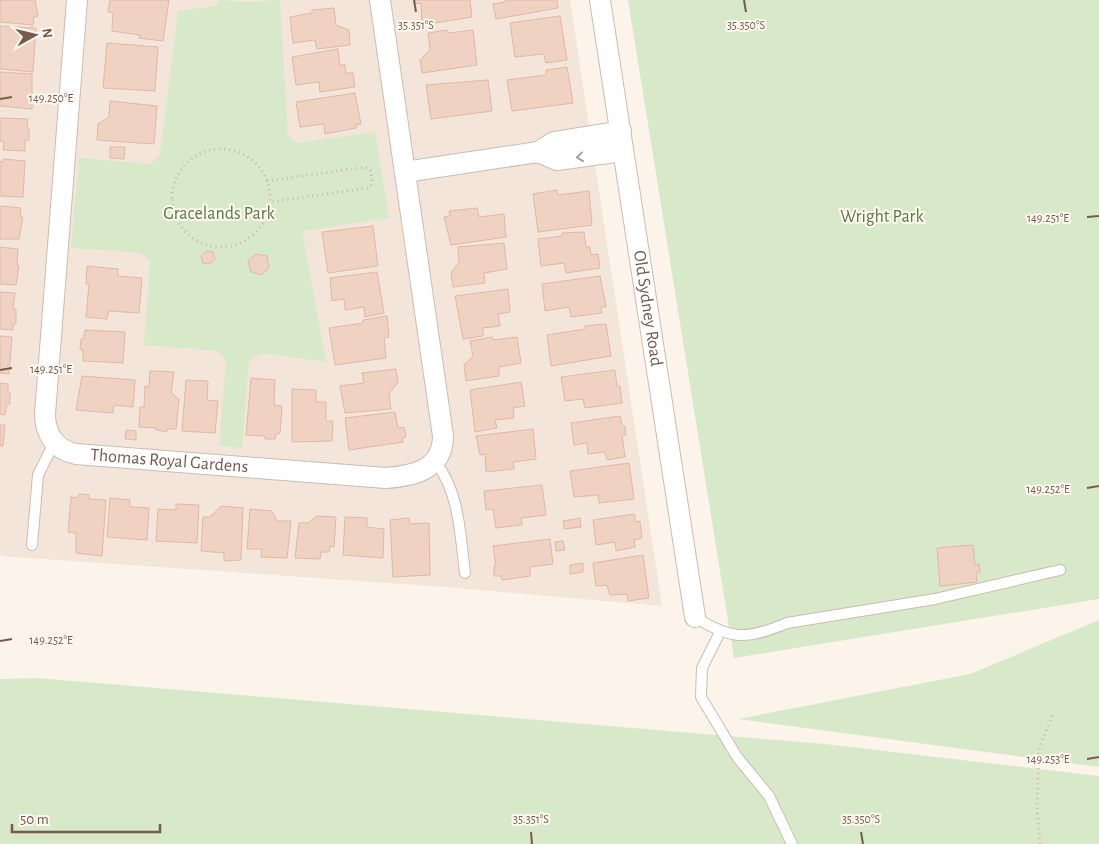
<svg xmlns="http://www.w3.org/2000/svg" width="1099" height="844" viewBox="0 0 1099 844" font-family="'Alegreya Sans',sans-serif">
	<rect width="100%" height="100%" fill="#fcf4ea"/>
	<!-- residential -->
	<path fill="#f3e5d9" d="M0 0H570L662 606 446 587 0 556Z"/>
	<!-- green -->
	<path fill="#d8e9c9" d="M220 0 245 2 280 0 288 135 297 143 375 132 389 218 302 231 326 362 262 353 249 361 242 448 219 446 226 360 217 351 144 345 150 262 141 253 71 248 79 158 151 164 160 154 178 11 216 6Z
		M628 0H1099V599L734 658Z
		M1099 620V767L738 719 970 674Z
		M38 678 825 744 1099 776V844H0V679Z"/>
	<!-- building -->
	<path fill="#f0d2c3" stroke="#e1b8a4" d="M0 0H35L38 16 34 17 33 25 0 22Z
		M110 0H169L163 41 139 38 140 35 112 31 113 13 108 12Z
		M415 0H470L472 17 422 25 421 3 416 4Z
		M505 0H557L558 8 496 19 493 4 505 2Z
		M334 8 336 25 349 30 350 45 317 49 315 40 293 43 290 17 312 13V10Z
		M560 16 567 60 546 63 544 54 515 57 510 23Z
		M0 26 36 28 33 72 0 69Z
		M447 30 448 33 473 30 477 65 422 73 420 60 430 50 428 33Z
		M107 43 158 47 155 91 103 88Z
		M338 49 340 65H345L346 73H353L355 87 320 92 319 82 296 85 292 57Z
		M567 67 573 103 512 111 507 80 546 75V70Z
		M0 72 32 74V109L0 106Z
		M488 80 492 111 431 119 426 85Z
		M355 93 361 124 356 125V128L325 134 324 124 300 127 296 102Z
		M110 101 157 106 154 144 97 140 98 124 109 117Z
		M0 118 28 119 27 128 29 129V140H25V151L3 150 4 142 0 141Z
		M110 147H125L124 159 110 158Z
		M4 159 25 161 23 197 0 196V161L3 162Z
		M557 190 558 195 589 191 592 225 538 232 533 194Z
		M0 206 21 208 20 217H23L19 239H0Z
		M477 208 479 217 504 214 506 237 451 245 444 217 450 216 449 211Z
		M373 226 378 266 328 273 322 232Z
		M584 232 586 247H590L591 255 598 254 600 268 566 273 564 263 541 266 538 239 562 236V233Z
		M504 243 507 269 484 273 485 283 453 287 451 273 459 262 458 247Z
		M0 247 18 249 17 265 19 266 16 285 0 284Z
		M206 251 213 252 215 259 210 264 203 263 201 256Z
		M256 254 267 256 269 268 261 275 251 272 248 261Z
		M87 266 118 269V276L142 278 139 313 109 311 107 319 86 317 89 284H86Z
		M377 272 384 313 365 317 364 307 345 310 344 299 332 301 330 278Z
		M600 276 606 307H601L602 313 571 317 569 307 545 311 542 284Z
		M508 289 510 312 498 314 500 326 483 328V336L463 339 455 296Z
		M0 292 15 293 13 309H16V324H13V330L0 329Z
		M387 316 389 337 384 338 386 358 335 365 329 328 363 323V320Z
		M606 324 611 356 551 366 547 335 585 329V326Z
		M85 330 125 332 123 363 83 361V350H80L81 339 84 338Z
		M0 336 12 337 9 374 0 373Z
		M492 337 493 340 517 337 521 363 499 367V376L466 381 464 365 473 356 470 341Z
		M396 369 398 382 389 394 391 409 345 413 340 386 364 383 362 373Z
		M615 370 617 386H620L622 403 585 408 583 399 565 401 561 377Z
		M150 371 174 372 171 393 179 399 176 429H167V432L156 430V428L139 427 140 407H144L145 386 149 387Z
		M82 376 135 380 133 407 114 405 113 413 76 410Z
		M251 378 275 380 274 405 282 406 280 433 276 434 275 439H265L264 436 246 435Z
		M186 380 208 381 207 400 218 401 215 433 182 431Z
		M521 382 525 406 513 408 514 418 495 420 497 428 475 432 470 390Z
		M0 383 8 384V393H10V404H7L5 415 0 414Z
		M292 389 316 390V402H326V421H333L332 441 292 442Z
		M395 412 398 428 404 427 406 437 402 438 403 442 349 450 345 418Z
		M620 416 622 426H625L626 435H622L625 457 607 460 605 452 588 454 587 443 574 445 571 423Z
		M0 425H5L3 446H0Z
		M533 429 536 459 513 462 514 469 486 472 485 454 480 455 476 436Z
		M126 430 136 431V440L125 439Z
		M629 463 634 499 599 503 598 495 574 497 570 471Z
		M542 485 546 515 521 518 522 525 496 528 493 509 486 510 484 491Z
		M79 494 89 495V499L106 500 102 556 76 553V533L68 532 71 497 77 498Z
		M110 498 130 500V507L149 508 147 540 107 537Z
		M176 504 199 505 197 543 156 541 158 509 176 510Z
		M221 506 243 508 241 560 224 561V553L201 551 203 517H210Z
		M250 509 272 511 277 521H291L287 558 261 557 262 549H247Z
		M634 514 636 522 640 521 642 538 634 540 635 547 616 551 615 542 596 545 593 520Z
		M317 516 336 517 334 547 330 546 329 552H321L320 559 295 558 299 523H308Z
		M345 517 367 518V527L384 529 383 558 343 555Z
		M409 518 410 524 429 523 430 575 393 577 390 520Z
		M580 518 581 527 564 529 563 521Z
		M550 539 553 564 530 567V576L502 580 501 576H494V566H496L493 546Z
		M563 541 565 550 556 551 555 542Z
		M973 545 975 565 979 564 980 572 976 573 977 582 940 586 937 548Z
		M643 555 649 598 628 601 627 594 610 595 607 585 596 586 593 563Z
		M583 563V572L570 574V565Z"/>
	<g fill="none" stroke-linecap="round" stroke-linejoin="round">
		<!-- lane casing -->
		<g stroke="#cdbbb0" stroke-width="12">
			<path id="lane" d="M435 461C460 493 460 535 465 573
				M32 545 38 475 54 443
				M695 617C731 640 747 640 787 623L935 599 1060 570
				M720 632 702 668 701 697 737 757 769 796 792 844"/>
		</g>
		<!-- street casing -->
		<g stroke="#cdbbb0" stroke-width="22">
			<g id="street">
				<path id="s1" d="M77 0 45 414C45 433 55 450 76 454L386 478C413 476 443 470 443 436L380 0"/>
				<path id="s2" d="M600 0 695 617"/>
				<path d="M538 152 557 160 623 151"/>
				<path d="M405 172 538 152 554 142 621 131"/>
			</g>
		</g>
		<!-- path -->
		<path stroke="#d5b5a6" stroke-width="3" stroke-dasharray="1 4" stroke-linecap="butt" d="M172 198a49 49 0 1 1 98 0a49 49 0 1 1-98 0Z
			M267 181 365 167 371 171 372 184 367 188 270 202
			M1040 844 1037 806 1039 749 1053 714"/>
		<!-- lane -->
		<use href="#lane" stroke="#fff" stroke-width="10"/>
		<!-- street -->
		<use href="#street" stroke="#fff" stroke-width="20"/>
	</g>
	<!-- one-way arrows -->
	<defs><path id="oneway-chevron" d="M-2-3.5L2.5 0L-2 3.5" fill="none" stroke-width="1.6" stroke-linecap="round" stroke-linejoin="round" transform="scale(1.25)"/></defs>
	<use stroke="#ad9c95" href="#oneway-chevron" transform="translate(580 157) rotate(173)"/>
	<!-- ticks -->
	<path fill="none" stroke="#765a4e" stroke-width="2" d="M414 0 416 12M744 0 746 12M0 99 12 97M1087 217 1099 216M0 370 12 368M1087 488 1099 486M0 641 12 639M1087 759 1099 757M531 832 532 844M861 832 863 844"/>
	<g text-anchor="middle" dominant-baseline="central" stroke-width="4" stroke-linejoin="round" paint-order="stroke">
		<!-- park labels -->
		<g font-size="18" fill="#597a47" stroke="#fef8f1">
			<text x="219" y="214">Gracelands Park</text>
			<text x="882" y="217">Wright Park</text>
		</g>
		<!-- street labels -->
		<g font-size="18" fill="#765a4e" stroke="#fef8f1">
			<text stroke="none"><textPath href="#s2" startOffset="312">Old Sydney Road</textPath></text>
			<text stroke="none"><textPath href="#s1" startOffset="564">Thomas Royal Gardens</textPath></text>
		</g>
	</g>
	<g font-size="12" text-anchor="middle" fill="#765a4e" stroke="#fef8f1" stroke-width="4" stroke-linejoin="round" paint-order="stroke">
		<text x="416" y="29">35.351°S</text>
		<text x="746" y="29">35.350°S</text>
		<text x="51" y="102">149.250°E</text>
		<text x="1048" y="222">149.251°E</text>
		<text x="51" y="373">149.251°E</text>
		<text x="1048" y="493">149.252°E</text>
		<text x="51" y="644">149.252°E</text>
		<text x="1048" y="763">149.253°E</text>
		<text x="531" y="823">35.351°S</text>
		<text x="861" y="823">35.350°S</text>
	</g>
	<!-- north arrow -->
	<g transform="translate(35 35) rotate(82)" stroke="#fef8f1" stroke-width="4" paint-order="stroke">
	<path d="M0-4L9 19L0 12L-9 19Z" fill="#765a4e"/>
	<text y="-8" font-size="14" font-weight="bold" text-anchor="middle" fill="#765a4e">N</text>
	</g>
	<!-- scale -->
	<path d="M12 824v8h148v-8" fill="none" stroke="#765a4e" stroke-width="2.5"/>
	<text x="20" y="824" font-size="15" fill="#765a4e" stroke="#fef8f1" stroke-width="4" paint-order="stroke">50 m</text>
</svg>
